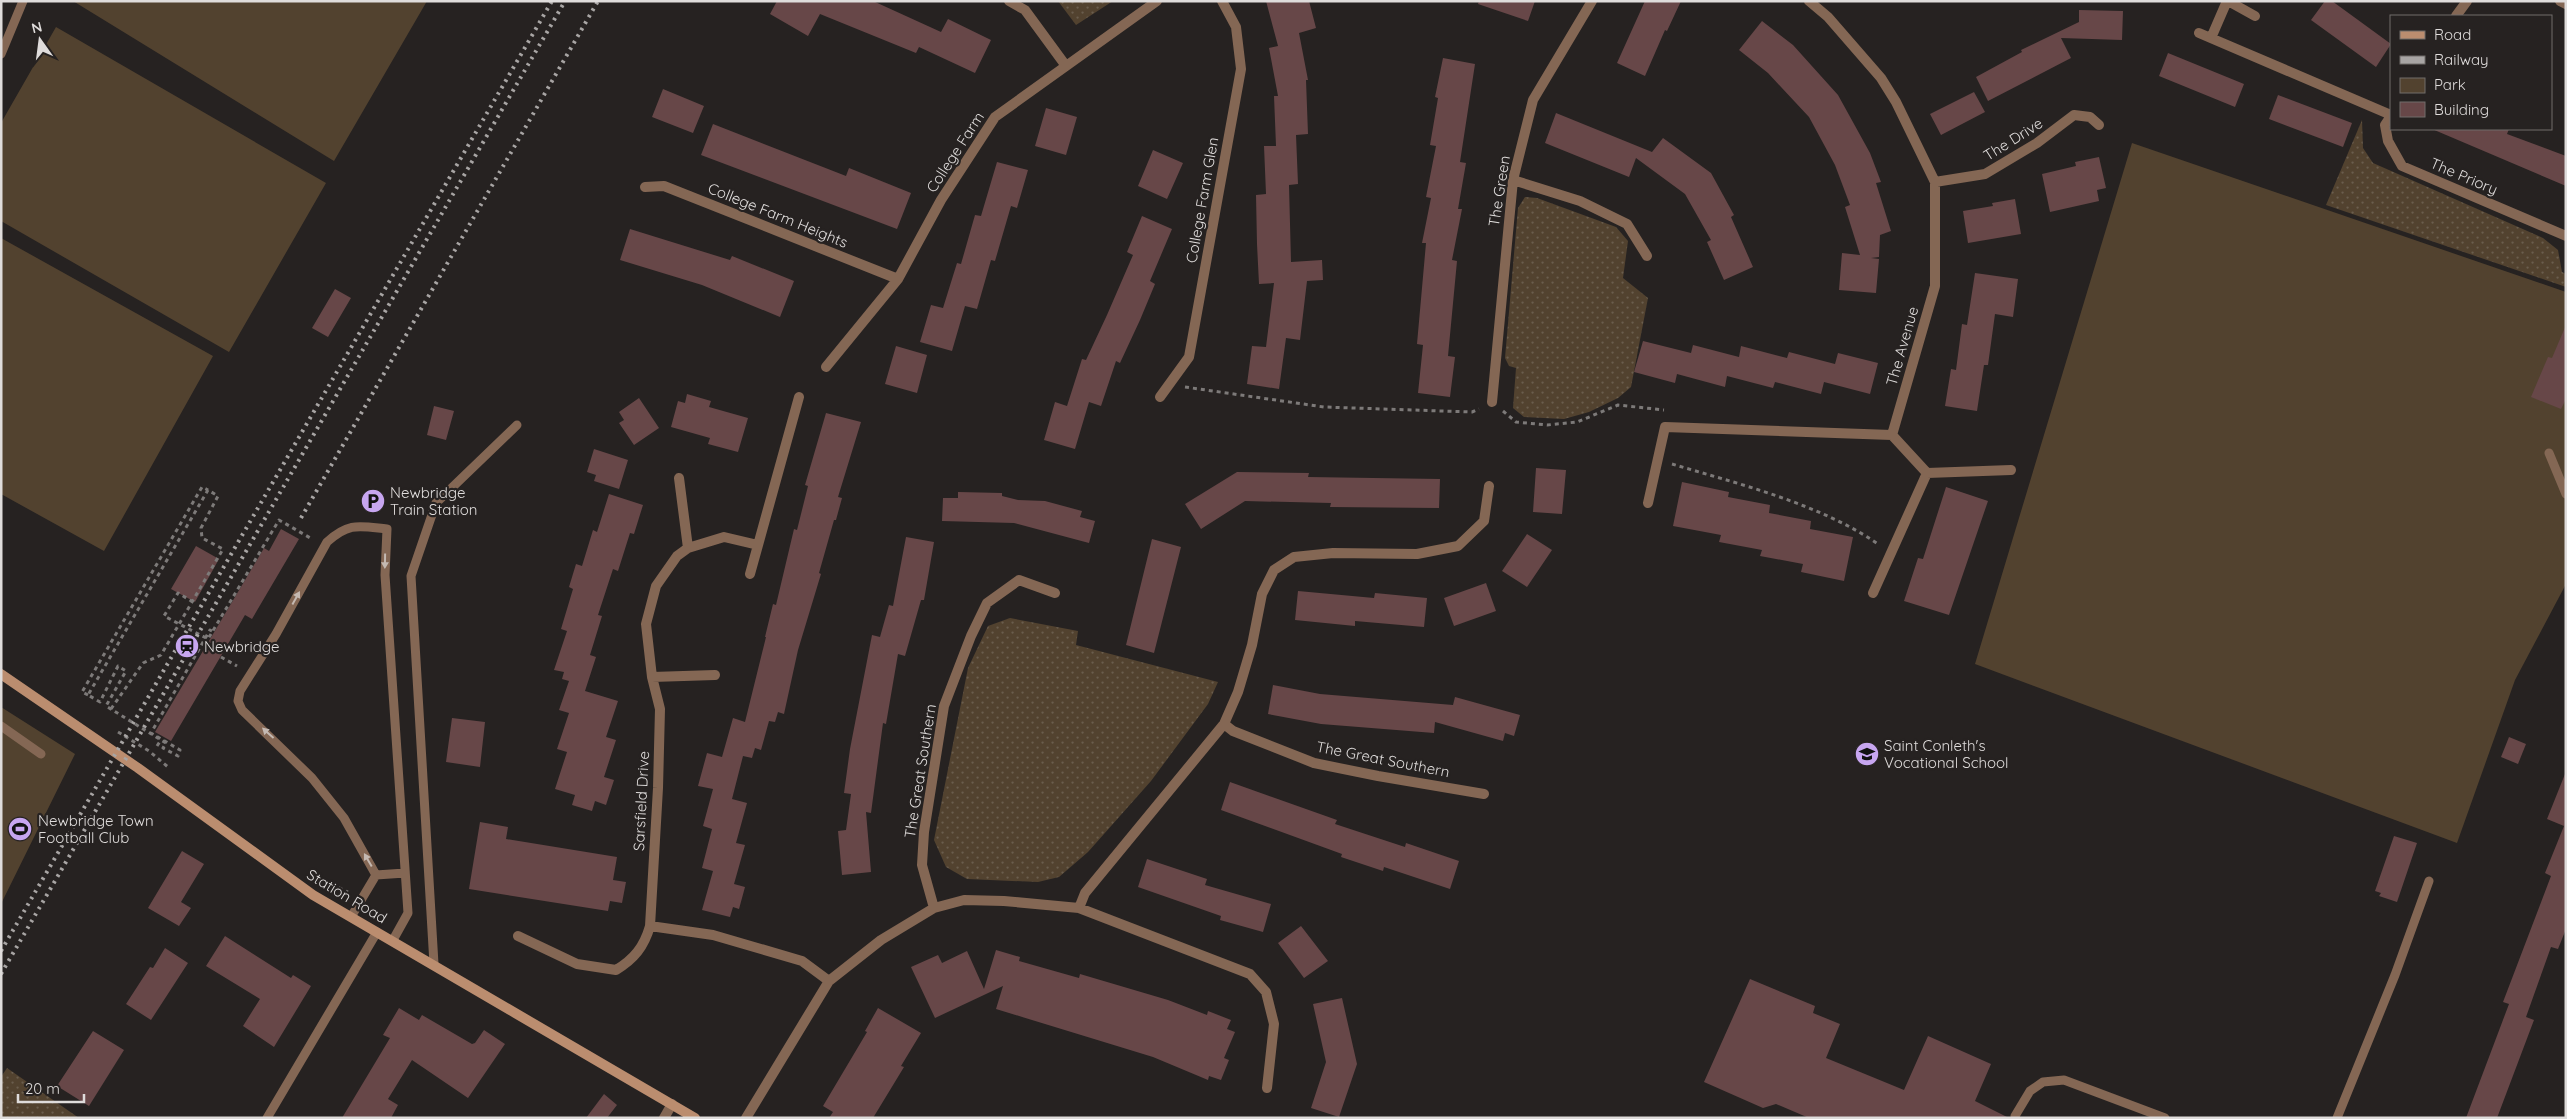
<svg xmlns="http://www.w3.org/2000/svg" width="2567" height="1119" viewBox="0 0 2567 1119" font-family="Quicksand,sans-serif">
	<defs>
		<pattern id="grass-dots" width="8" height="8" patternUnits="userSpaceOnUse" patternTransform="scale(1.25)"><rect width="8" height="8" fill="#52422f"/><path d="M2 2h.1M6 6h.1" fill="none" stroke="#6a5d4d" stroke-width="1.8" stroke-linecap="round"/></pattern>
	</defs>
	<rect width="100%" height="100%" fill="#262221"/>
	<!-- grass -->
	<path fill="url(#grass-dots)" d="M1058 1H1113L1076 25Z
		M2362 120 2363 148 2373 163 2543 238 2558 250 2562 272 2566 274V287L2326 205Z
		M1525 197 1537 198 1616 227 1628 241 1623 278 1648 298 1631 387 1618 398 1589 412 1564 419 1524 417 1513 408 1516 368 1509 366 1505 358 1518 208Z
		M1010 618 1078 631 1076 645 1218 682 1208 704 1151 781 1088 852 1059 877 1038 882 967 879 946 867 934 840 968 668 988 626Z
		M7 1068 79 1118H1V1077Z"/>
	<!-- park -->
	<path fill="#52422f" d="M73 1H427L334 161Z
		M56 27 326 183 229 352 1 221V123Z
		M2132 143 2566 292V584L2515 680 2457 843 1975 664Z
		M1 238 213 356 104 551 1 494Z
		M1 707 75 754 1 904Z"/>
	<!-- building -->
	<path fill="#674748" d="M777 1H873L941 32 948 19 991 40 975 73 919 47 916 53 820 14 808 36 770 14Z
		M1266 1H1309L1316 28 1299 33 1308 80H1306L1308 134 1296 135 1298 184 1289 185 1291 262 1322 260 1323 280 1307 281 1300 340 1286 338 1279 389 1247 384 1252 346 1266 347 1274 283 1259 284 1257 244 1256 195 1266 194 1264 146H1276L1274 96H1278L1269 48 1278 46Z
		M1479 1H1535L1528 21 1478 4Z
		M1645 1H1681L1667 31 1665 30 1645 76 1617 63Z
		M2325 1H2332L2391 44 2376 67 2311 20Z
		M2079 10 2123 11 2122 40 2061 38 2071 58 1988 101 1976 77 2022 52 2021 50 2079 22Z
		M1762 21 1793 45 1838 95 1870 153 1881 182 1876 183 1891 231 1880 235 1879 257 1871 258 1879 259 1876 293 1839 290 1842 253 1860 255 1845 207 1850 205 1835 165 1809 117 1768 73 1739 50Z
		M2168 53 2244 84 2235 107 2159 76Z
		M1443 58 1475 64 1460 162 1466 163 1458 209H1462L1452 260 1457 261 1448 356 1455 357 1450 397 1418 393 1423 345 1417 344 1426 243H1422L1431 198 1426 197 1436 146 1430 145 1438 98 1435 97Z
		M663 89 704 106 693 133 652 117Z
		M1974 92 1985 112 1941 135 1930 114Z
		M2278 95 2352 123 2343 147 2269 119Z
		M1046 108 1077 117 1066 155 1035 146Z
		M1556 113 1652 152 1663 138 1711 173 1734 215 1731 217 1753 267 1724 280 1707 242 1711 240 1685 194 1636 158 1629 177 1545 143Z
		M713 124 846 176 849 168 911 193 897 229 701 155Z
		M2432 129H2509L2507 134 2566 156V186Z
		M1153 150 1183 163 1167 199 1138 186Z
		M2099 157 2106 188 2097 190 2099 201 2050 212 2042 174 2076 166 2075 162Z
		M997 162 1028 170 1017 208 1011 206 995 261 991 260 977 309 965 306 952 351 920 342 931 305 943 308 957 263 961 264 975 215 981 216Z
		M2015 199 2021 234 1968 243 1963 211 1993 206 1992 203Z
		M1142 216 1172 229 1150 281 1155 284 1140 320 1120 363 1116 361 1101 406 1089 402 1075 449 1044 440 1055 402 1067 406 1082 359 1086 360 1107 315 1133 255 1127 252Z
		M630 229 730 260 732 256 794 281 780 317 702 285 620 260Z
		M1975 273 2018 279 2013 317 1995 314 1988 365H1984L1977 411 1945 406 1951 369 1956 370 1962 324 1967 325Z
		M335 289 351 298 328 337 312 328Z
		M2566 325V399L2561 409 2531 397 2548 357 2552 358Z
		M1643 341 1691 353 1693 345 1739 357 1741 346 1787 358 1789 352 1835 364 1838 353 1878 363 1870 394 1824 382 1821 394 1775 382 1773 388 1727 376 1725 387 1677 374 1675 383 1634 372Z
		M896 346 927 355 917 393 885 384Z
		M687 394 711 401 709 407 748 418 738 452 708 444 710 438 671 427 678 401 685 403Z
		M639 398 659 428 634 445 619 423 624 420 619 412Z
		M434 406 454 411 446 440 427 435Z
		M826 413 861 422 838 497 842 498 836 520H834L819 573 821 574 798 650 784 714 778 712 775 722 769 721 761 750 755 748 752 758 743 756 732 799 747 803 736 843 745 845 734 884 745 887 739 909 733 907 730 917 702 910 713 871 702 868 712 829 703 826 713 789 698 786 707 753 722 757 733 718 745 722 766 637H765L773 604 776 605 794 529 797 530 808 486 805 485Z
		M594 449 628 460 619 489 594 481 596 475 587 472Z
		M1536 468 1566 470 1562 514 1533 512Z
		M1237 472 1309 473 1308 477 1440 479 1439 508 1330 507 1331 503 1245 501 1201 529 1185 504Z
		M1682 482 1729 492 1728 497 1770 505 1769 513 1811 521 1810 529 1853 537 1844 581 1801 572 1803 564 1760 556 1762 550 1719 542 1721 535 1673 526Z
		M1946 487 1988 501 1949 615 1904 601 1918 558 1923 559Z
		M958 492 1002 493V496L1018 500 1045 501 1082 511 1080 517 1095 521 1089 543 1014 523 942 521 943 498H958Z
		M609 494 643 505 634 534 630 533 618 571 613 569 598 615 602 616 590 655 596 657 585 691 618 701 606 737 616 740 604 777 614 780 606 805 595 801 592 811 572 805 575 795 555 789 567 752 557 749 569 713 559 710 569 681 562 679 564 672 554 670 567 631 561 629 573 589 569 587 576 564 582 566 593 530 597 532Z
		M281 529 299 539 252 619 245 615 171 741 155 732 264 548 269 551Z
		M1527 534 1552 550 1527 587 1502 571Z
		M906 537 934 542 924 600H921L905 656 898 654 886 724 883 723 871 813 866 812 871 872 842 875 838 831 846 830 851 794 844 793 850 749 872 635 880 637 889 605 893 606Z
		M1152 539 1181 547 1154 653 1126 645Z
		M196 546 219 559 195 602 171 589Z
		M1486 583 1496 611 1454 626 1444 598Z
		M1298 591 1374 598 1375 593 1427 598 1424 627 1355 621V626L1295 620Z
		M1273 685 1320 694 1453 705 1455 697 1520 715 1514 736 1505 733 1503 741 1435 722 1434 733 1321 724 1268 714Z
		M452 718 485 722 480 767 446 762Z
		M2509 737 2526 744 2518 764 2501 757Z
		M2565 774 2566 929 2558 949 2551 947 2526 1017 2534 1020 2497 1118H2466L2509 1004 2503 1002 2551 876 2545 873 2564 826 2547 819Z
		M1230 782 1337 820 1335 824 1405 847 1406 843 1459 861 1450 889 1384 867 1383 871 1341 857 1342 854 1221 810Z
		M480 822 508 827 506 839 617 857 613 880 626 882 622 903 610 901 608 911 469 889Z
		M2394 836 2417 843 2397 902 2379 896 2381 893 2375 891Z
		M182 851 204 864 181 902 191 908 179 926 148 908Z
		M1147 859 1207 879 1205 885 1271 904 1263 932 1220 920 1221 916 1138 887Z
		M1301 926 1328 961 1304 978 1278 943Z
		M225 936 291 978 293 975 311 986 274 1047 243 1026 260 999 206 966Z
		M165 948 188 963 151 1020 126 1004 150 967 153 968Z
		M996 950 1020 957 1019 961 1079 978 1080 974 1168 1000 1207 1015 1208 1011 1231 1020 1227 1029 1235 1032 1224 1058 1229 1060 1221 1080 1209 1076 1208 1080 1153 1057 996 1009 1003 986 935 1018 911 967 938 955 942 963 967 951 984 989Z
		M1750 979 1815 1006 1813 1013 1840 1024 1826 1058 1904 1090 1928 1036 1991 1064 1975 1101 2009 1118H1809L1776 1104 1763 1108 1704 1082Z
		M1342 998 1357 1064 1339 1117 1311 1108 1326 1062 1313 1004Z
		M399 1008 419 1020 422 1015 472 1044 475 1043 484 1030 505 1044 468 1098 412 1060 388 1099 398 1105 391 1118H342L390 1038 383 1035Z
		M878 1008 921 1033 901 1066 904 1067 873 1118H829L833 1112 823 1106 867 1032 865 1031Z
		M93 1031 124 1050 89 1106 57 1086Z
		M604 1094 617 1105 607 1118H586Z"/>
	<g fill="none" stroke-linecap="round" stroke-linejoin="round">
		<!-- path -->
		<path stroke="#7d7a79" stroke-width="3" stroke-dasharray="4 4" stroke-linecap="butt" d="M1185 387 1324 407 1472 412 1479 409
			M1503 411 1516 422 1547 425 1577 422 1618 405 1664 410
			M1672 464C1739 484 1820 504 1878 544
			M193 602 178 593 164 616 208 639 279 520 312 539
			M221 657 237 666
			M88 695 82 692 202 487 208 490
			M111 709 143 663 161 655 223 549 202 538 201 528 218 496 208 490 88 695 100 702 118 666 126 671 106 706 161 740 166 743 163 748 178 756 180 750 151 733 210 630 212 631
			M118 732 149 751 168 767
			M157 746 161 740
			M324 881 348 892"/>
		<!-- service -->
		<path stroke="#846754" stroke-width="9" d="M1 54 23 1
			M2549 453 2566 494
			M1 726 41 754
			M376 875 405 873
			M351 917 376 875 344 818 312 778 242 710 238 701 240 691 276 634 327 542C349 522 359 526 387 529L385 575 408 913 393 940
			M434 964 411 576 436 503 517 425
			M2015 1116 2030 1091 2043 1082 2064 1080 2165 1118
			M267 1118 377 932
			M2337 1118 2395 975 2429 881"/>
		<!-- minor -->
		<path stroke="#846754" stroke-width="10" d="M1009 1 1025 10 1066 66
			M2228 1 2255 16
			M2560 1 2566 4
			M2456 16 2467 1
			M2199 33 2391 115
			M2211 38 2227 1
			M2391 116 2385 125 2388 141 2402 166 2566 236
			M1513 180 1580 201 1627 224 1647 256
			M1935 182 1985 174 2037 143 2074 115 2090 117 2099 125
			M645 187 664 186 898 279
			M826 367 898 279 941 200 995 117 1157 1
			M1160 397 1189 357 1241 69 1236 27 1222 1
			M1492 402 1513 180 1533 100 1592 1
			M1927 473 2011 470
			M679 478 688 548
			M1648 503 1665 427 1892 435 1935 286V182L1896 102 1881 78 1828 17 1809 1
			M750 574 799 397
			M1873 593 1927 473 1892 435
			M652 677 715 675
			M1224 724 1233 731 1314 763 1378 776 1484 794
			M934 908 922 865 924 832 944 706 971 636 987 603 1019 580 1055 593
			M1079 908 1085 893 1224 724 1238 692 1252 645 1262 594 1274 570 1294 557 1333 553 1417 554 1458 546 1484 521 1489 486
			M650 926 713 935 802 961 829 981
			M518 936 577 964 616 970C634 959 644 947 650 926L658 788 660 709 652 677 646 624 656 586 677 556 688 548 724 537 758 545
			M664 1118 672 1104
			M746 1118 829 981 881 940 934 908 964 900 1004 901 1079 908 1250 974 1266 992 1274 1024 1267 1088"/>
		<!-- secondary -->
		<path stroke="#bb8d6f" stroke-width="10" d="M1 674 138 768 313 895 695 1118"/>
		<!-- rail -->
		<path stroke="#a8a5a4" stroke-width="4" stroke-dasharray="2.5 5" stroke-linecap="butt" d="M301 518 598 1
			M1 951 552 1
			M1 974 565 1"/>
	</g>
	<!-- one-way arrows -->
	<defs><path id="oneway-solid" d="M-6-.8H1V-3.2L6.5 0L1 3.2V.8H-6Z" transform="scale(1.25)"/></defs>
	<g fill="#c4b9b2">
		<use href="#oneway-solid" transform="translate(385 561) rotate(91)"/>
		<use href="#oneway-solid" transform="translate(296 598) rotate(-61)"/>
		<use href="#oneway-solid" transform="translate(268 733) rotate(-138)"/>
		<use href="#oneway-solid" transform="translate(368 860) rotate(-120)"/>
	</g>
	<!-- icons -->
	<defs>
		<g id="parking-disc" transform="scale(1.25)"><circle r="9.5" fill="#c7a6f0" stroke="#262221"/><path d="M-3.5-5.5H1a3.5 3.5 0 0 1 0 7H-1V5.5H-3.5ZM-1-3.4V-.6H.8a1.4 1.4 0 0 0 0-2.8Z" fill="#111"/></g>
		<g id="station-disc" transform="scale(1.25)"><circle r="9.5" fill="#c7a6f0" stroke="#262221"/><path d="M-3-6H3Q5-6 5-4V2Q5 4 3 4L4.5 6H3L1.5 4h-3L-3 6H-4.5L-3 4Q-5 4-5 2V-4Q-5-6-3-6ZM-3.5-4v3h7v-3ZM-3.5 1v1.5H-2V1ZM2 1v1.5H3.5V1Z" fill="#111"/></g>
		<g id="school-disc" transform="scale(1.25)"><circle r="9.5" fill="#c7a6f0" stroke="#262221"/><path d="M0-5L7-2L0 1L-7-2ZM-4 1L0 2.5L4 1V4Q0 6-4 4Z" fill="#111"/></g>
		<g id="stadium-disc" transform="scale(1.25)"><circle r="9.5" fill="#c7a6f0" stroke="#262221"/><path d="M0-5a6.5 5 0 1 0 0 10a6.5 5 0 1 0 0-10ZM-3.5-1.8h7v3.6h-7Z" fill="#111"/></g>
	</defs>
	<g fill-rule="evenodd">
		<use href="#parking-disc" x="373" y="501"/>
		<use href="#station-disc" x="187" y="646"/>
		<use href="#school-disc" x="1867" y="754"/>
		<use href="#stadium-disc" x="20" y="829"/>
	</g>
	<g text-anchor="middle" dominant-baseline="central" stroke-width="4.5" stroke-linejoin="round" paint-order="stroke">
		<!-- street labels -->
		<g font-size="15" fill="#dfdcdb" stroke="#262221">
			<text transform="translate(2013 139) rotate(-32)">The Drive</text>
			<text transform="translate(955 152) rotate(-57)">College Farm</text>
			<text transform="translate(2464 176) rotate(23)">The Priory</text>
			<text transform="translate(1499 191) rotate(-81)">The Green</text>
			<text transform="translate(1202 200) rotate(-80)">College Farm Glen</text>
			<text transform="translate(778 215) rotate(22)">College Farm Heights</text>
			<text transform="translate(1902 346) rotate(-74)">The Avenue</text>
			<text transform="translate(1383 759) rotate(11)">The Great Southern</text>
			<text transform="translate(920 771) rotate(-81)">The Great Southern</text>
			<text transform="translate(641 801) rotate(-87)">Sarsfield Drive</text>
			<text transform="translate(347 896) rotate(31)">Station Road</text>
		</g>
		<!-- poi labels -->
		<g font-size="15" fill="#dfdcdb" stroke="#262221" text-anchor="start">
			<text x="390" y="492">Newbridge<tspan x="390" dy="17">Train Station</tspan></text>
			<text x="204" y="646">Newbridge</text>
			<text x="1884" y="745">Saint Conleth's<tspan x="1884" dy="17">Vocational School</tspan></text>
			<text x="38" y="820">Newbridge Town<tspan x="38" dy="17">Football Club</tspan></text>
		</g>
	</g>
	<!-- border -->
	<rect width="2567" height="1119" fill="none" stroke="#dfdcdb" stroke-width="5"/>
	<!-- legend -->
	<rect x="2390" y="15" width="162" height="115" fill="#262221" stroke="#706c6b"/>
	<rect x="2400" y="31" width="25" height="8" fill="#bb8d6f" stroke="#706c6b"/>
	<text x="2434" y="40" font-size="15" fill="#dfdcdb">Road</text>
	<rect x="2400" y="56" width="25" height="8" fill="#a8a5a4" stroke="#706c6b"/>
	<text x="2434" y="65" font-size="15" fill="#dfdcdb">Railway</text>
	<rect x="2400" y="78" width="25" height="15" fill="#52422f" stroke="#706c6b"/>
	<text x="2434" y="90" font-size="15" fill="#dfdcdb">Park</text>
	<rect x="2400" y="102" width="25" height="15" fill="#674748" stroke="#706c6b"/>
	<text x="2434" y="115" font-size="15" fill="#dfdcdb">Building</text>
	<!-- north arrow -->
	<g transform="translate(40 40) rotate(346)" stroke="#262221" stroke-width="4" paint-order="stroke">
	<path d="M0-4L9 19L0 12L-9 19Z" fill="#dfdcdb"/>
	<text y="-8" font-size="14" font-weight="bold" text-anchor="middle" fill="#dfdcdb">N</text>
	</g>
	<!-- scale -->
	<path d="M18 1094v8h66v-8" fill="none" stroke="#dfdcdb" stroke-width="2.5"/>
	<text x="25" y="1094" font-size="15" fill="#dfdcdb" stroke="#262221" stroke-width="4" paint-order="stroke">20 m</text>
</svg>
